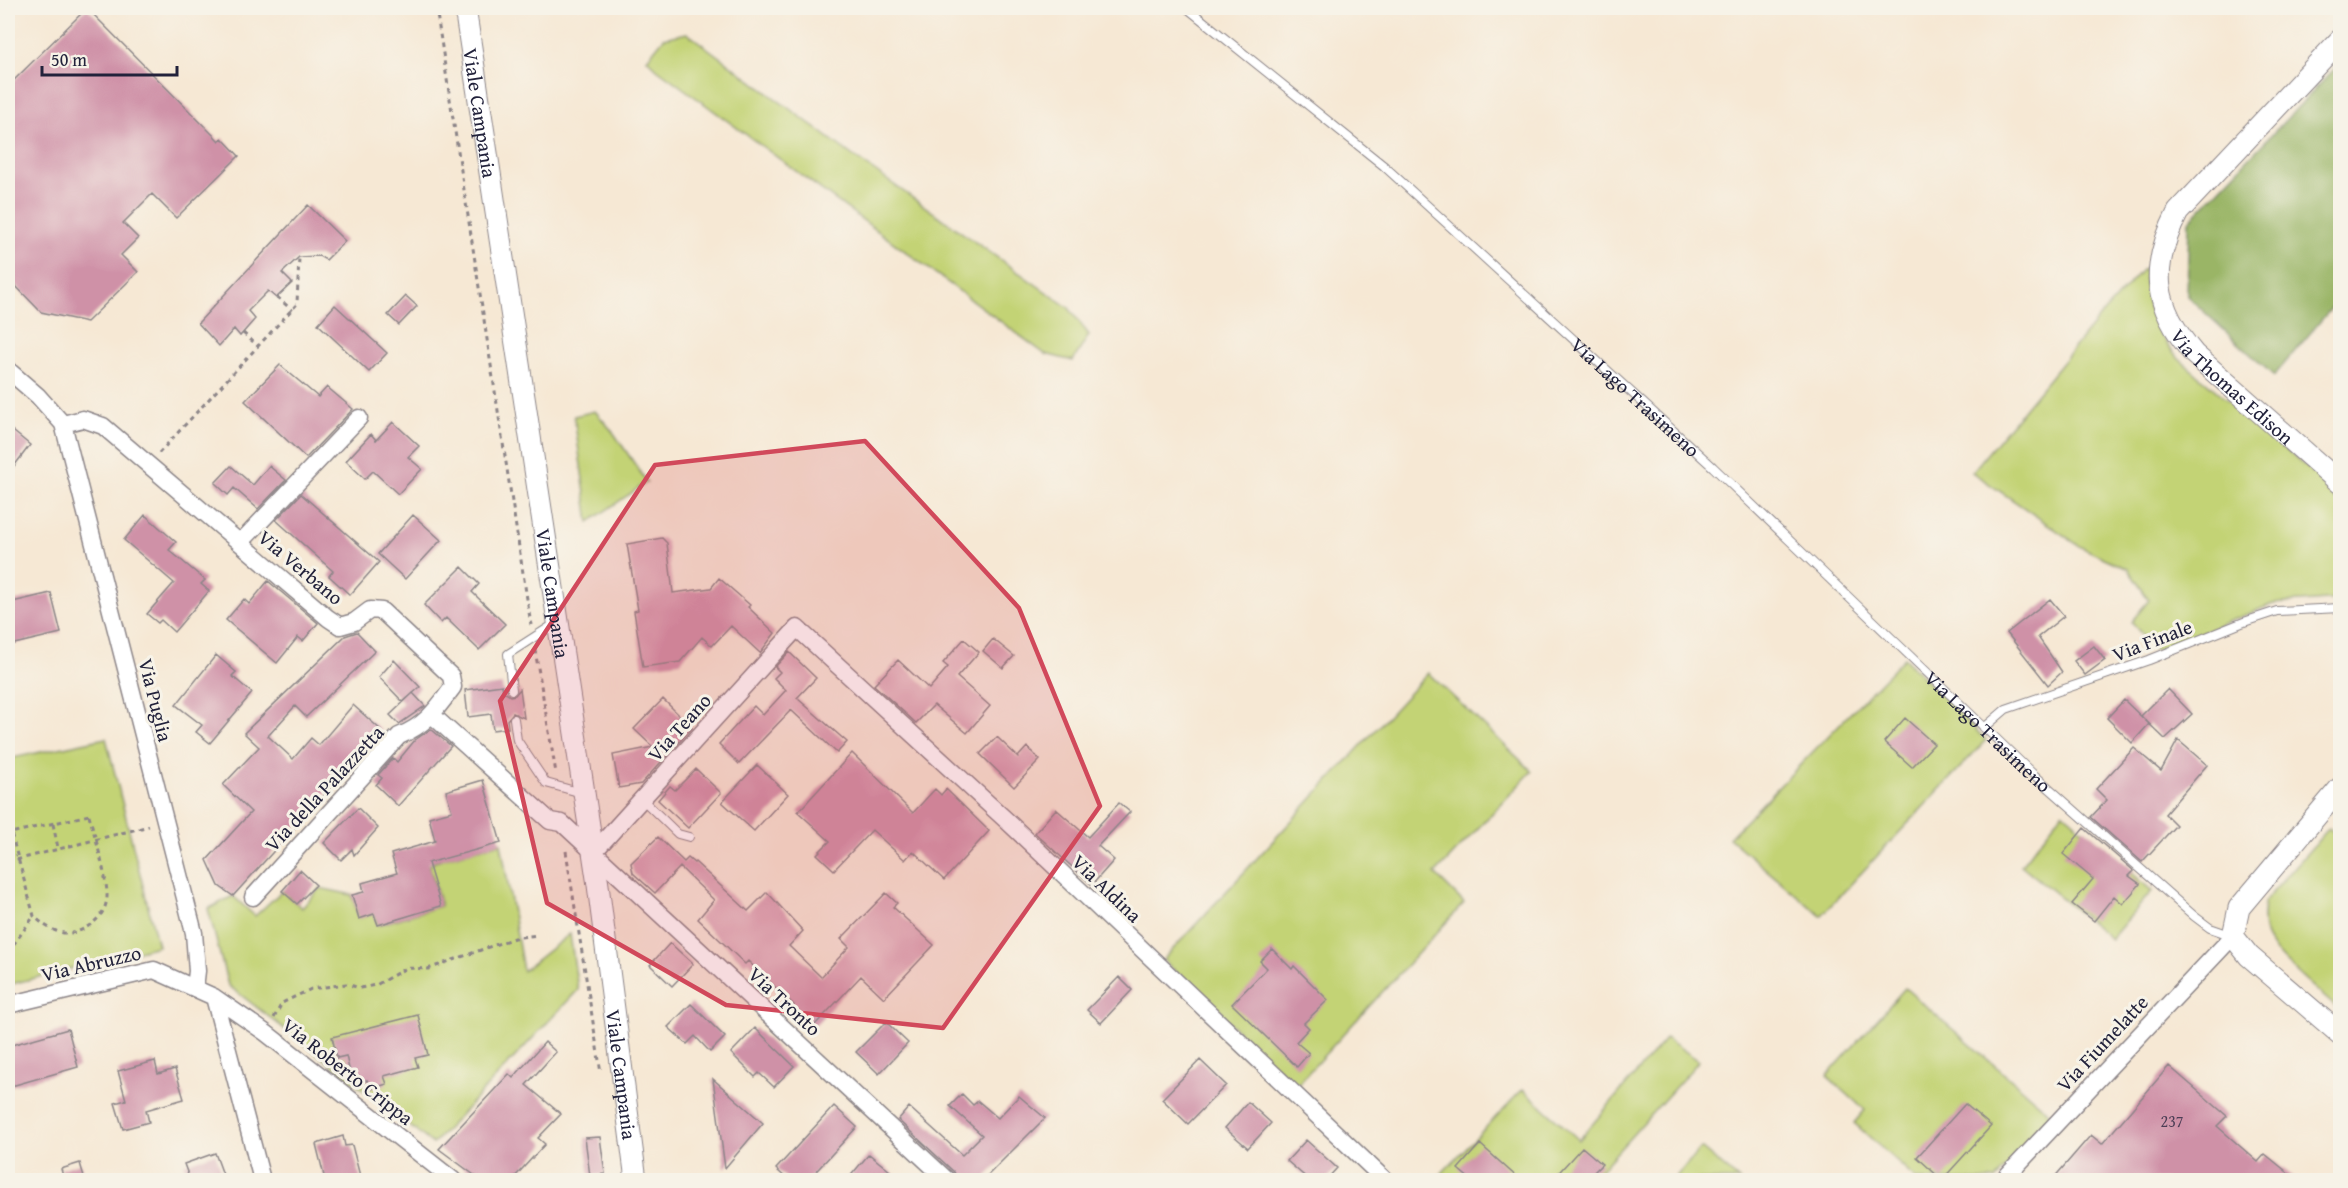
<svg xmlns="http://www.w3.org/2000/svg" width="2348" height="1188" viewBox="0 0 2348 1188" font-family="'Gentium Book Plus',serif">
	<rect width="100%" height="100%" fill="#f7f3e8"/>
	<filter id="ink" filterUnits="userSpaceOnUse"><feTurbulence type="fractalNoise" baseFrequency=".0167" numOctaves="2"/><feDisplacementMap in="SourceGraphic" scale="12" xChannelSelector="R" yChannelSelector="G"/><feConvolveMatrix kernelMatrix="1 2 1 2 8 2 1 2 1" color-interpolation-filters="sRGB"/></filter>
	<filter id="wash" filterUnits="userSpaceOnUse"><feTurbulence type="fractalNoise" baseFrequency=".008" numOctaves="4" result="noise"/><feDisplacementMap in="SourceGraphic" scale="24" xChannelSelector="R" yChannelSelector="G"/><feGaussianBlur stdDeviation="1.35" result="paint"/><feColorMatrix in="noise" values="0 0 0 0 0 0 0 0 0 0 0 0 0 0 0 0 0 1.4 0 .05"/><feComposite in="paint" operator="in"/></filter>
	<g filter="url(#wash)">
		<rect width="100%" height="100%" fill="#f6e8d4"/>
		<!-- green -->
		<path fill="#c3d375" stroke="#727a58" stroke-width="1.5" d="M687 33 856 158 1069 308 1089 335 1073 361 1045 354 657 69 647 59 664 38Z
			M2144 268C2148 315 2148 321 2179 359L2321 480 2340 504V599L2273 604 2156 650 2131 622 2149 600 2128 569 2081 547 1972 472 2102 314Z
			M595 411 613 432 647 482 589 522 574 416Z
			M1904 658 1986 740 1821 916 1729 838Z
			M1428 673 1532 771 1435 874 1464 903 1296 1086 1163 960Z
			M106 738 158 946 8 985V759Z
			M2063 812 2152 891 2111 939 2021 865Z
			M2329 828 2340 838V1011C2324 995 2270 953 2265 934 2262 923 2263 913 2264 902Z
			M501 843 523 971 570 934 578 990 433 1144 228 985 208 909 233 896 255 916 282 891 302 908 320 888 352 895 359 918 374 914 378 925 441 906 429 865 441 859Z
			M1905 988 2053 1116 1995 1180H1917L1854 1123 1865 1110 1827 1076Z
			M1666 1038 1699 1061 1592 1180H1435L1523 1089 1579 1140Z
			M1701 1148 1739 1180H1673Z"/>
		<!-- forest -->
		<path fill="#9ab566" stroke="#5e6c50" stroke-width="1.5" d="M2340 63V298L2274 376 2187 296 2189 221Z"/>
		<g id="blocks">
			<!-- building -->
			<path fill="#cf91a7" d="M87 8 219 141 222 138 239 156 176 218 152 194 123 223 138 238 121 255 138 272 87 322 41 312 8 278V86Z
				M308 205 345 241 326 260 319 256 299 257 282 273 292 283 276 298 268 291 248 311 255 319 240 336 234 329 219 346 198 323Z
				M406 296 417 306 399 325 388 315Z
				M335 305 387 353 369 372 318 324Z
				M280 365 318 397 327 387 353 409 306 458 245 401Z
				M393 422 419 446 408 457 422 469 398 494 373 471 365 479 346 461 371 434 376 440Z
				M8 427 30 445 8 474Z
				M231 466 253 485 269 466 286 480 258 509 234 488 228 495 215 483Z
				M301 494 379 562 350 595 329 576 333 571 276 520Z
				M145 515 176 542 169 550 205 580 201 584 209 591 174 632 161 620 158 623 147 614 174 583 124 540Z
				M413 515 441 540 405 579 378 554Z
				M662 538 667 543 673 593 711 588 719 578 750 605 748 607 775 633 760 653 731 626 712 646 702 637 680 662 643 667 634 611 638 610 627 544Z
				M462 567 479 584 472 592 505 624 479 650 446 618 441 623 424 605Z
				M268 581 318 623 303 641 298 637 277 663 226 620 244 599 249 604Z
				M51 593 61 633 14 644 12 635 8 636V603Z
				M2050 599 2064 616 2038 637 2062 672 2048 685 2007 633Z
				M357 632 375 651 306 717 295 706 268 736 293 759 311 738 319 745 353 705 381 730 372 741 377 745 362 761 358 758 233 896 219 886 207 860 251 812 223 785 259 747 244 733 345 636Z
				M964 639 979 652 957 677 990 706 967 733 934 705 916 723 874 685 898 660 929 689 948 667 943 663Z
				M993 639 1014 656 1003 668 983 651Z
				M2094 646 2105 660 2085 675 2074 661Z
				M789 652 816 678 797 698 847 742 837 753 791 710 739 764 719 744 754 706 763 715 786 690 774 678 780 672 775 667Z
				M216 655 236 672 232 676 252 693 210 743 196 732 202 725 176 705Z
				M394 660 420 687 403 702 379 677Z
				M502 685 503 691 510 696 515 695 520 689 524 718 513 713 507 720 508 728 493 730 491 714 468 717 465 690Z
				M2168 689 2192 714 2165 739 2141 716Z
				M413 693 425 706 399 724 390 715Z
				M663 699 692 728 641 784 619 788 613 755 653 747 634 729Z
				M2124 700 2149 724 2132 743 2107 718Z
				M1905 718 1934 744 1912 767 1884 742Z
				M431 729 451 746 398 806 376 785 382 778 378 775 393 758 397 762 415 740Z
				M997 737 1018 757 1027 747 1040 760 1014 787 980 754Z
				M2178 740 2207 765 2165 814 2176 825 2142 862 2091 817 2107 800 2096 789 2134 748 2161 771Z
				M852 753 913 813 935 789 941 795 946 789 989 831 944 880 913 851 905 860 872 830 834 870 817 854 830 841 798 812Z
				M757 765 788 794 754 831 722 802Z
				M696 769 721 793 688 828 658 800 670 786 675 790Z
				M483 780 501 843 428 863 441 906 378 925 374 914 359 919 352 895 364 892 362 883 397 873 391 854 435 841 429 817 452 811 446 791Z
				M1119 803 1130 812 1098 846 1114 860 1092 885 1035 833 1056 809 1088 837Z
				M358 808 378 828 354 855 352 849 341 860 324 843Z
				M2084 828 2134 871 2129 876 2140 884 2123 904 2114 896 2094 921 2072 904 2093 879 2063 854Z
				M658 837 684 862 688 858 694 863 695 862 748 911 767 892 803 931 789 946 821 977 849 947 841 939 886 893 897 903 893 907 934 945 884 998 861 976 813 1027 792 1008 794 1005 748 961 745 964 698 919 714 900 680 867 655 893 633 873 631 863Z
				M300 870 316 885 297 904 282 891Z
				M670 943 693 964 672 986 650 965Z
				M1272 949 1292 969 1294 966 1328 1000 1304 1023 1309 1028 1296 1042 1309 1053 1297 1067 1232 1004 1267 968 1260 961Z
				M1119 977 1132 990 1101 1023 1087 1010Z
				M691 1004 725 1037 710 1052 695 1036 687 1044 668 1027Z
				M418 1015 428 1055 415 1058 418 1067 384 1076 387 1084 370 1089 367 1080 357 1083 355 1076 351 1077 346 1056 337 1058 332 1037Z
				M886 1022 908 1043 879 1074 856 1052Z
				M755 1028 794 1066 774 1087 759 1073 755 1077 731 1053Z
				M68 1029 78 1067 8 1087V1046Z
				M545 1042 556 1052 526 1085 561 1114 538 1138 545 1144 512 1180H481L439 1149 509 1074 513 1078Z
				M1200 1060 1226 1085 1188 1124 1162 1099Z
				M155 1061 158 1074 175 1069 184 1099 146 1110 149 1122 123 1129 115 1103 126 1100 118 1071Z
				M2169 1066 2227 1116 2217 1126 2258 1162 2265 1154 2297 1180H2052L2091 1135 2102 1144Z
				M713 1079 763 1123 725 1168Z
				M962 1094 973 1105 978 1101 998 1118 1019 1096 1045 1118 983 1180H958L954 1172 898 1120 909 1107 962 1155 982 1135 950 1106Z
				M1248 1102 1271 1123 1248 1148 1225 1128Z
				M1965 1104 1991 1126 1942 1180 1917 1157Z
				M834 1106 857 1127 808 1180H788L776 1169Z
				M343 1136 345 1146 352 1145 361 1180H325L316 1144Z
				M600 1137 605 1174 590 1176 585 1138Z
				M1306 1140 1337 1168 1326 1180H1309L1287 1161Z
				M1480 1144 1520 1180H1471L1458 1169Z
				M1582 1147 1602 1164 1586 1180H1552Z
				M215 1153 225 1180H190L184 1164Z
				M869 1154 901 1180H847Z
				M80 1163 85 1180H64L61 1169Z"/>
		</g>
	</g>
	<g filter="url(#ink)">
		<use href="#blocks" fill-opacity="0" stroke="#8c8588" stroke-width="1.5"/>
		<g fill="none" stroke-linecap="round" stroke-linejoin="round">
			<!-- service casing -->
			<g stroke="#8c8588" stroke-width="10">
				<g id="service">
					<path id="s1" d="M1187 8 1384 166 1713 467 2032 773 2194 916 2210 928 2233 936"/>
					<path d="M512 690 508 654 556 623"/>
					<path d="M514 719 517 740 546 783 582 793"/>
					<path d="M1984 728 2006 709 2149 660 2244 622 2277 611 2340 608"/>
					<path d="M642 799 678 834 689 837"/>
				</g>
			</g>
			<!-- minor casing -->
			<g stroke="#8c8588" stroke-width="19">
				<path id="minor" d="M8 370 38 396 63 424 194 933 197 971 195 988
					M63 424 83 419 103 426 328 618 340 626 354 622 370 610 382 611 451 676 453 687C436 710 426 725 399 736L253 897
					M240 543 359 418
					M432 715 550 821 562 823 947 1180
					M592 854 797 628 1006 820 1385 1180
					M214 997 262 1180
					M8 1005 154 970 214 997 266 1033 453 1180
					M2003 1180 2233 936"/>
			</g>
			<!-- tertiary casing -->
			<g stroke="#8c8588" stroke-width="23">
				<g id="tertiary">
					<path id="s2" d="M465 8 598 885 636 1180"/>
					<path id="s3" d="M2340 40 2178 212C2149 268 2153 306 2194 354L2340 483"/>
					<path d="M2340 788 2239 908 2233 936 2249 956 2340 1034"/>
				</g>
			</g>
			<!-- path -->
			<path stroke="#8c8588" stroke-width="3" stroke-dasharray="4.5 4.5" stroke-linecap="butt" d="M436 8 531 625
				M277 297 292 310
				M243 333 258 346
				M159 453 297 304 299 257
				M535 650 556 773
				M89 815C94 833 108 880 107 897 106 914 93 925 79 931 62 938 45 927 34 916L11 833Z
				M53 824 58 848
				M566 851 601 1073
				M8 862 149 826
				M8 952 34 916
				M274 1018 282 1003 311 989 346 984 360 988 376 985 406 968 428 969 514 938 537 935"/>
			<!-- service -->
			<use href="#service" stroke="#fff" stroke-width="8"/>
			<!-- minor -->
			<use href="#minor" stroke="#fff" stroke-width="16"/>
			<!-- tertiary -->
			<use href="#tertiary" stroke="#fff" stroke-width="21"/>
		</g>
	</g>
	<!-- marked area -->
	<path fill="#d1495b" fill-opacity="0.2" stroke="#d1495b" stroke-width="4.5" stroke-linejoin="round" d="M865 441 1019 608 1100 806 943 1028 726 1005 547 903 500 701 655 465Z"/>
	<g text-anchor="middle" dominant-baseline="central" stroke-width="6" stroke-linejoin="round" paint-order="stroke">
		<!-- number labels -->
		<g font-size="16" fill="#4d3e56">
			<text x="2172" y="1121">237</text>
		</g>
		<!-- street labels -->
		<g font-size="20" fill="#22223b" stroke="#f7f3e8">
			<text stroke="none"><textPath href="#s2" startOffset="106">Viale Campania</textPath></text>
			<text stroke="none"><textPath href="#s3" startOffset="441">Via Thomas Edison</textPath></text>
			<text stroke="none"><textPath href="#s1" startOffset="594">Via Lago Trasimeno</textPath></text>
			<text transform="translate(301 567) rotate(40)">Via Verbano</text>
			<text stroke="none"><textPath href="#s2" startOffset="592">Viale Campania</textPath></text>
			<text transform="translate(2152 640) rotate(-21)">Via Finale</text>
			<text transform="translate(156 700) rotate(76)">Via Puglia</text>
			<text transform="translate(679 727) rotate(-48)">Via Teano</text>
			<text stroke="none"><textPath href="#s1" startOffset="1080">Via Lago Trasimeno</textPath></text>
			<text transform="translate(324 788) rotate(-47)">Via della Palazzetta</text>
			<text transform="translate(1107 888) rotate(44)">Via Aldina</text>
			<text transform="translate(91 963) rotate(-13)">Via Abruzzo</text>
			<text transform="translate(785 1001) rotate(43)">Via Tronto</text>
			<text transform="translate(2102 1043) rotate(-47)">Via Fiumelatte</text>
			<text transform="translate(348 1071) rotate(38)">Via Roberto Crippa</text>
			<text stroke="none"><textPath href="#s2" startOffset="1078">Viale Campania</textPath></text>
		</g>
	</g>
	<!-- margin -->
	<rect width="2348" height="1188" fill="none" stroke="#f7f3e8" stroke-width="30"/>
	<!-- scale -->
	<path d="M42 66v9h135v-9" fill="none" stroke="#22223b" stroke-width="3"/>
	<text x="51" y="66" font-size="18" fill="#22223b" stroke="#f7f3e8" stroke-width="4.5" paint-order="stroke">50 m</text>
</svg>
